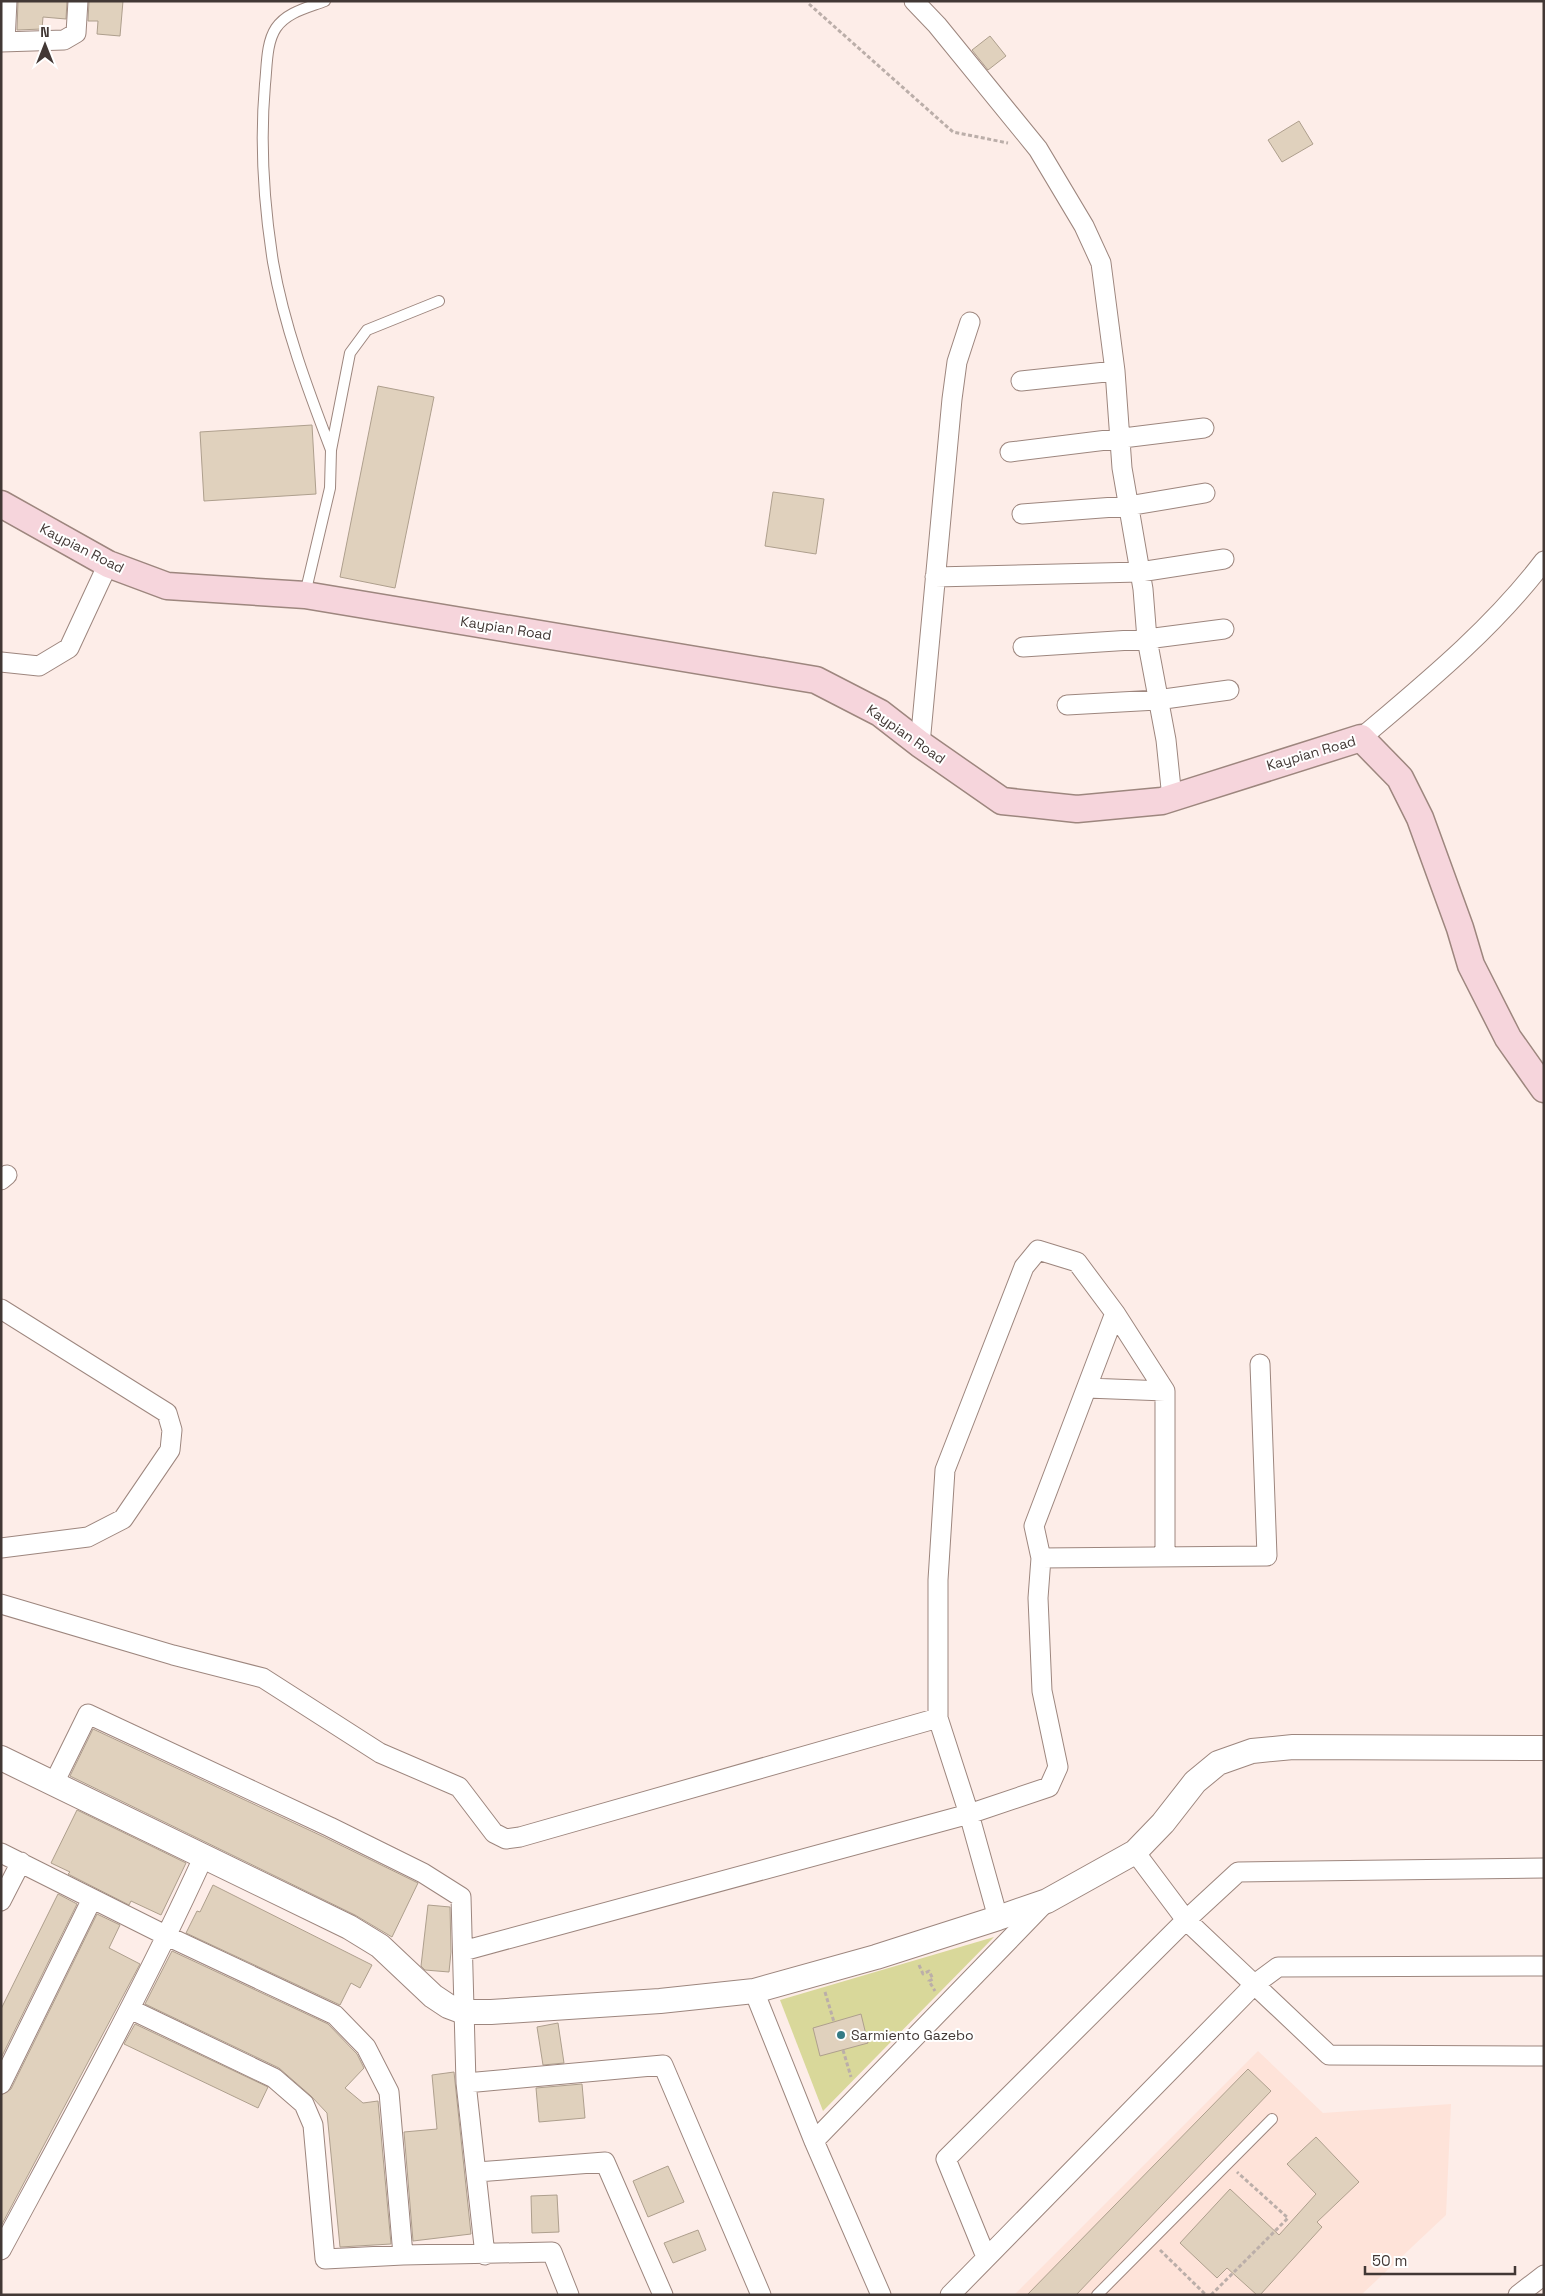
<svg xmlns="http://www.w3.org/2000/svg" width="1545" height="2296" viewBox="0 0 1545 2296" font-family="'Space Grotesk',sans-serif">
	<rect width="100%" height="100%" fill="#fdede8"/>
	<!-- built -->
	<path fill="#fee3d9" d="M1258 2051 1323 2113 1451 2104 1446 2215 1361 2295H1014Z"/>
	<!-- green -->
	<path fill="#d9d89a" d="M994 1937 823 2111 780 2000Z"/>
	<!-- building -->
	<path fill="#e0d1bd" stroke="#ae9f8d" d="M18 1H67L66 19 43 17 42 29 17 30Z
		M89 1H123L120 36 97 34 98 21H88Z
		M990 36 1006 56 988 70 972 50Z
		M1299 121 1313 144 1282 162 1268 140Z
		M378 386 434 397 395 588 340 577Z
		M312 425 316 494 204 501 200 432Z
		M773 492 824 499 816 554 765 546Z
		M93 1729 324 1837 418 1883 392 1937 355 1915 70 1776Z
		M77 1810 186 1863 161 1915 131 1901 129 1905 68 1874 70 1872 51 1863Z
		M213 1885 372 1965 360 1988 351 1983 340 2005 186 1933 197 1911 200 1912Z
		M58 1894 77 1904 1 2058V2009Z
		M428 1905 450 1907 451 1952 449 1972 425 1970 421 1966Z
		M97 1914 120 1925 109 1948 140 1964 1 2226V2095L11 2089Z
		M172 1951 328 2024 357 2054 364 2068 345 2088 363 2103 378 2101 391 2244 340 2247 327 2113 311 2096 279 2068 145 2004Z
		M861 2014 868 2043 820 2056 813 2028Z
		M558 2023 564 2063 543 2065 537 2027Z
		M135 2024 268 2087 258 2108 124 2044Z
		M1248 2069 1271 2091 1076 2295H1027Z
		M454 2072 471 2234 413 2241 404 2132 437 2129 432 2075Z
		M582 2084 585 2118 539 2122 536 2088Z
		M1316 2137 1359 2182 1317 2222 1322 2227 1260 2295H1257L1227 2268 1217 2278 1180 2243 1230 2189 1279 2235 1316 2194 1287 2164Z
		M668 2166 684 2202 648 2217 633 2181Z
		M557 2195 559 2232 532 2233 531 2196Z
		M698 2230 706 2250 673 2263 664 2243Z"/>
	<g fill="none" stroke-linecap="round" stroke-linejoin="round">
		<!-- service casing -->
		<g stroke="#9d867e" stroke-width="12">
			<path id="service" d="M325 1C307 8 287 12 276 28 266 43 267 67 265 84 260 141 264 205 273 262 284 326 308 390 331 450
				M305 594 330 488 331 450 350 353 367 330 439 301
				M1097 2295 1272 2119"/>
		</g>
		<!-- minor casing -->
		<g stroke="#9d867e" stroke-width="21">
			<path id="minor" d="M914 1 937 25 1038 149 1084 226 1101 263 1115 371 1122 468 1143 589 1147 639 1166 740 1172 798
				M1 42 64 40 76 33 78 1
				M5 42 7 1
				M1021 381 1115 371
				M1010 452 1204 428
				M1022 514 1128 506 1205 493
				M935 577 1140 572 1224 559
				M1023 647 1147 639 1224 629
				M1 662 39 666 69 648 108 564
				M1067 705 1157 700 1229 690
				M1361 738C1426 683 1492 629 1544 561
				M920 744 952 399 957 362 970 322
				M1 1180 7 1175
				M1 1309 167 1413 172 1430 170 1450 123 1519 88 1537 1 1548
				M1087 1388 1165 1391
				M1041 1558 1267 1556 1260 1364
				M1 1604 173 1655 263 1678 380 1753 459 1787 494 1833 506 1839 520 1837 938 1718 969 1814 998 1918
				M938 1718V1580L945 1470 1024 1267 1038 1250 1077 1262 1115 1313 1165 1391V1557
				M54 1783 88 1714 330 1827 423 1873 461 1897 466 2083 485 2255
				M1135 1852 1186 1920 1329 2055 1544 2056
				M1 1853 167 1936 335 2015 366 2047 389 2092 403 2255
				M1 1901 21 1862
				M463 1951 969 1814 1049 1787 1058 1767 1042 1691 1038 1598 1041 1558 1034 1526 1115 1313
				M754 1991 814 2141 881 2295
				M130 2009 274 2078 304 2104 313 2125 325 2259 403 2255 552 2252 569 2295
				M466 2083 663 2065 761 2295
				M1 2084 92 1899
				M814 2141 1045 1903
				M477 2172 605 2162 663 2295
				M1 2250C71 2120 142 1992 203 1858
				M986 2257 946 2159 1186 1920 1238 1872 1544 1868
				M950 2295 1255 1984 1278 1967 1544 1966
				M1518 2295 1544 2275"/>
		</g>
		<!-- tertiary casing -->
		<g stroke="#9d867e" stroke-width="26">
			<path id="tertiary" d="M1 1758 349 1927 380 1946 433 1996 448 2006 464 2012H491L660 2001 754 1991 876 1957 998 1918 1047 1901 1135 1852 1163 1823 1195 1782 1218 1763 1252 1751 1293 1747 1544 1748"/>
		</g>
		<!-- secondary casing -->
		<g stroke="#9d867e" stroke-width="29">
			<path id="secondary" d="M1 504 108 564 167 586 305 595 816 680 880 713 920 744 1002 801 1077 809 1162 801 1361 738 1400 778 1420 818 1460 928 1471 965 1508 1038 1544 1089"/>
		</g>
		<!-- path -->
		<path stroke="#bbaea9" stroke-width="3" stroke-dasharray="4 2.5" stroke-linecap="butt" d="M809 4 953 132 1008 143
			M919 1965 923 1974 929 1971 933 1979 929 1981 935 1991
			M825 1992 834 2022
			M843 2050 851 2077
			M1160 2250 1206 2295
			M1211 2295 1288 2218 1237 2172"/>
		<!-- service -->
		<use href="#service" stroke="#fff" stroke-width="10"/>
		<!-- minor -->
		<use href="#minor" stroke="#fff" stroke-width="19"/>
		<!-- tertiary -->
		<use href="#tertiary" stroke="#fff" stroke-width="24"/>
		<!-- secondary -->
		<use href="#secondary" stroke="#f6d5dc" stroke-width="26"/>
	</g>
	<!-- markers -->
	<circle fill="#347b85" stroke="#fff" stroke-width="2" cx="841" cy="2035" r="5"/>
	<g text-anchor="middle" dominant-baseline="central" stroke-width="4" stroke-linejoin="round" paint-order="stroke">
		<!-- street labels -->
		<g font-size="14" fill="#423835" stroke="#fff">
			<text transform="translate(82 548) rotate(27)">Kaypian Road</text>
			<text transform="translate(506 628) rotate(9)">Kaypian Road</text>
			<text transform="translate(906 734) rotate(35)">Kaypian Road</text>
			<text transform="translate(1311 753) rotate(-16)">Kaypian Road</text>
		</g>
		<!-- poi labels -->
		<g font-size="14" fill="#423835" stroke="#fff" text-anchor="start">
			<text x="851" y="2035">Sarmiento Gazebo</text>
		</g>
	</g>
	<!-- border -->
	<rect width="1545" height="2296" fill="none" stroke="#423835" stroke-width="5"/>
	<!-- north arrow -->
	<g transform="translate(45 45)" stroke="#ffffff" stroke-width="4" paint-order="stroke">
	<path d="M0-4L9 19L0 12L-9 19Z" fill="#423835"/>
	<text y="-8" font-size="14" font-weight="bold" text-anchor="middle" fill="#423835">N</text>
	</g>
	<!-- scale -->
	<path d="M1365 2266v8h150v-8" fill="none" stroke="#423835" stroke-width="2.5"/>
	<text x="1372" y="2266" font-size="15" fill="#423835" stroke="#ffffff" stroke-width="4" paint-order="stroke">50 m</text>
</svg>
